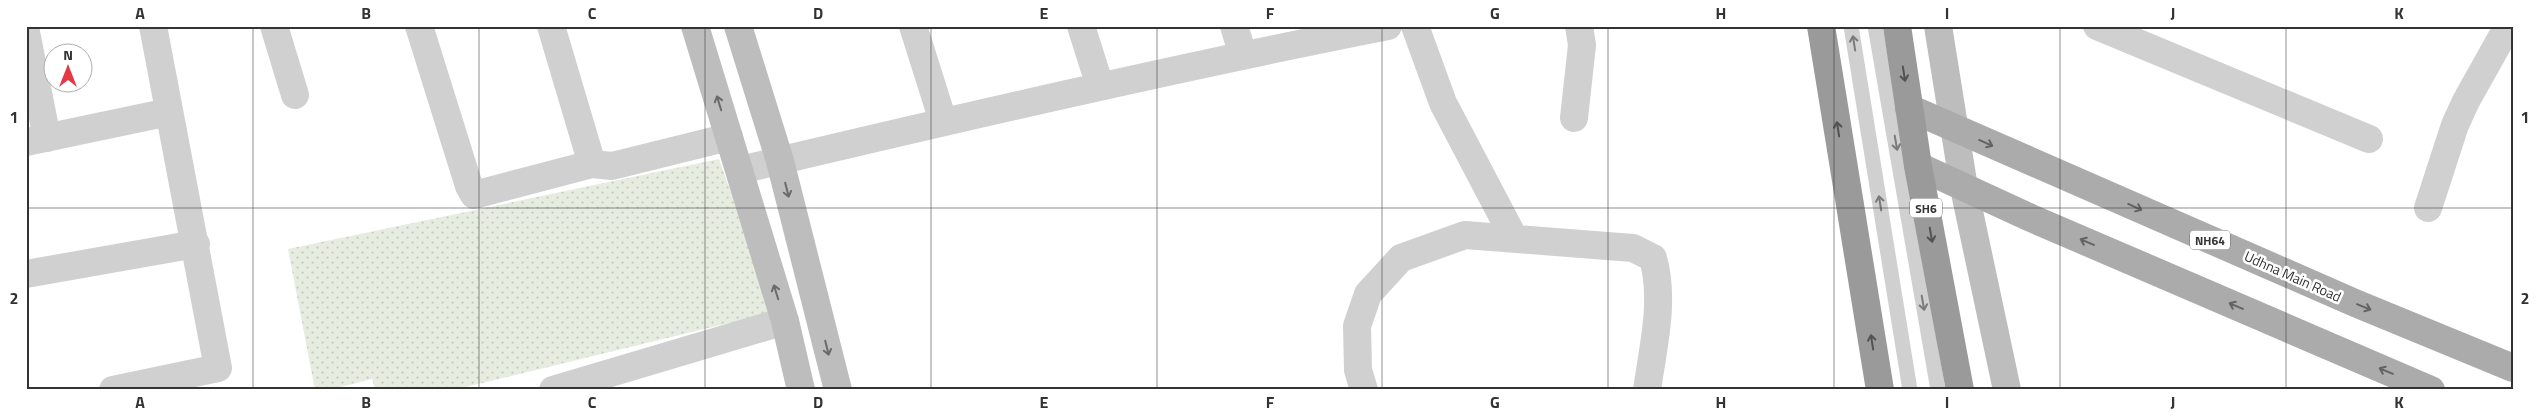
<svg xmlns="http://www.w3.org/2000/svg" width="2539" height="416" viewBox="0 0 2539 416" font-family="'Titillium Web',sans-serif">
	<defs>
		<pattern id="garden-dots" width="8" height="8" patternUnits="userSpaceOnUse" patternTransform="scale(1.25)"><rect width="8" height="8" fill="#e6ecdf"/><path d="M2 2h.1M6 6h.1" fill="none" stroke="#c6cbc0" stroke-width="1.8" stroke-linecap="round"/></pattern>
	</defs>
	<rect width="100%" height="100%" fill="#fff"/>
	<!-- garden -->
	<path fill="url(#garden-dots)" d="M719 159 774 312 453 390H375L372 379 329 390H315L288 249Z"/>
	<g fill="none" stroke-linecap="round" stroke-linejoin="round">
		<!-- lane -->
		<path stroke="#d0d0d0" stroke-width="15" d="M1851 26 1910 390
			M1875 26 1938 390"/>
		<!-- street -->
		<path stroke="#d0d0d0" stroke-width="28" d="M274 26 295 95
			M419 26 469 186 474 195 592 164 612 166 729 137
			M551 26 592 164
			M913 26 943 121
			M1081 26 1100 86
			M1234 26 1243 55
			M1415 26 1443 103 1514 238
			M2097 26 2369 139
			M26 32 47 138
			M1574 118 1582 45 1579 26
			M26 142 169 112
			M740 170C955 119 1170 69 1388 26
			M2428 208 2455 125 2466 101 2508 26
			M26 274 196 244
			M113 390 218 368 153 26
			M553 390 785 321
			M1364 390 1358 370 1357 326 1368 294 1401 258 1465 235 1633 248 1653 258C1665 301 1653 347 1647 390"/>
		<!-- secondary -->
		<path stroke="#bdbdbd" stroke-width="28" d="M695 26 785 321 801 390
			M738 26 780 161 838 390
			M1938 26 1964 188 2007 390"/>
		<!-- primary -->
		<path stroke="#ababab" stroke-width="28" d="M1909 108 2355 303 2513 368
			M1918 166 2031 218 2431 390"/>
		<!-- highway -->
		<path stroke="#9a9a9a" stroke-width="28" d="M1821 26 1880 390
			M1897 26 1918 166 1960 390"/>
	</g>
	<!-- one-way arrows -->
	<defs><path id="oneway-shaft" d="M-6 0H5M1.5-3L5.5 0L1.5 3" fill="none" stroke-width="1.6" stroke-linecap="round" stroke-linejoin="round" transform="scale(1.25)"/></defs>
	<g stroke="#7a7a7a">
		<use href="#oneway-shaft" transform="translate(1854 43) rotate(-99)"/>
		<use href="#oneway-shaft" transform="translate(1896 143) rotate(80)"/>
		<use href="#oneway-shaft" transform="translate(1880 203) rotate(-99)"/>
		<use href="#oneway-shaft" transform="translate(1923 303) rotate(80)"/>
	</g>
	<g stroke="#525252">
		<use href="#oneway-shaft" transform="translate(1904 74) rotate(81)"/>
		<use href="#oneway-shaft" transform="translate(1838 129) rotate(-99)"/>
		<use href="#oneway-shaft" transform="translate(1931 235) rotate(80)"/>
		<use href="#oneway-shaft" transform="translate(1872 342) rotate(-99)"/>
	</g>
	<g stroke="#6a6a6a">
		<use href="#oneway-shaft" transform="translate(719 103) rotate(-107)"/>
		<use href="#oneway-shaft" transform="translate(787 190) rotate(76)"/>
		<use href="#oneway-shaft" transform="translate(776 292) rotate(-107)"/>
		<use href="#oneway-shaft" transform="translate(827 348) rotate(76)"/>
	</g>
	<g stroke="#636363">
		<use href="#oneway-shaft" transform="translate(1986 143) rotate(24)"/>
		<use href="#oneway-shaft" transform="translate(2135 207) rotate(24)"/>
		<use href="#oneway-shaft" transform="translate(2087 242) rotate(-157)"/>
		<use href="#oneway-shaft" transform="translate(2236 306) rotate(-157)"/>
		<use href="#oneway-shaft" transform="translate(2364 307) rotate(22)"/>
		<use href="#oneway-shaft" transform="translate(2386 371) rotate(-157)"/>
	</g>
	<!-- grid -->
	<path fill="none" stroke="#333" stroke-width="1" stroke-opacity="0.55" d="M253 26V390M479 26V390M705 26V390M931 26V390M1157 26V390M1382 26V390M1608 26V390M1834 26V390M2060 26V390M2286 26V390M26 208H2513"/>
	<g text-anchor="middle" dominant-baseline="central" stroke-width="5" stroke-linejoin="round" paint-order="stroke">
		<!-- shield labels -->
		<g fill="#fff" stroke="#707070" stroke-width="1">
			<rect x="1910" y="198.5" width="32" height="19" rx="4"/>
			<rect x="2190" y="230.5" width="40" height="19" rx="4"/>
		</g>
		<g font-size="12" font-weight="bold" fill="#333">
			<text x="1926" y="208">SH6</text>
			<text x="2210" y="240">NH64</text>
		</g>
		<!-- street labels -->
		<g font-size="14" fill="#333" stroke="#fff">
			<text transform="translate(2293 276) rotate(24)">Udhna Main Road</text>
		</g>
	</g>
	<!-- border -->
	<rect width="2539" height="416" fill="none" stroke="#ffffff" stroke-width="55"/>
	<!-- north arrow -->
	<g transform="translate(68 68)"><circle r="24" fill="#ffffff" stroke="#adadad"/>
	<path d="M0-4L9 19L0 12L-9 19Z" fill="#e63946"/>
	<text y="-8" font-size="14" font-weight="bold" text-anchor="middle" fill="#333333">N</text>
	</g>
	<rect x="28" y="28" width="2484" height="360" fill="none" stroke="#333" stroke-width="2"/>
	<g font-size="16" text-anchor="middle" font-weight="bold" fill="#333">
		<text x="140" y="19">A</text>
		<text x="366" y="19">B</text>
		<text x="592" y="19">C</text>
		<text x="818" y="19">D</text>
		<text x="1044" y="19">E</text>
		<text x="1270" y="19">F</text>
		<text x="1495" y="19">G</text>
		<text x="1721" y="19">H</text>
		<text x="1947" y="19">I</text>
		<text x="2173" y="19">J</text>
		<text x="2399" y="19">K</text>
		<text x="14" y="123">1</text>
		<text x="2525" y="123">1</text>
		<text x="14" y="304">2</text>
		<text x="2525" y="304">2</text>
		<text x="140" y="408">A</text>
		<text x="366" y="408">B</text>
		<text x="592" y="408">C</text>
		<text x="818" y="408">D</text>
		<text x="1044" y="408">E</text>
		<text x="1270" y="408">F</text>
		<text x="1495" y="408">G</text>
		<text x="1721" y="408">H</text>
		<text x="1947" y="408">I</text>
		<text x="2173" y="408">J</text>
		<text x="2399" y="408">K</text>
	</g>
</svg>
